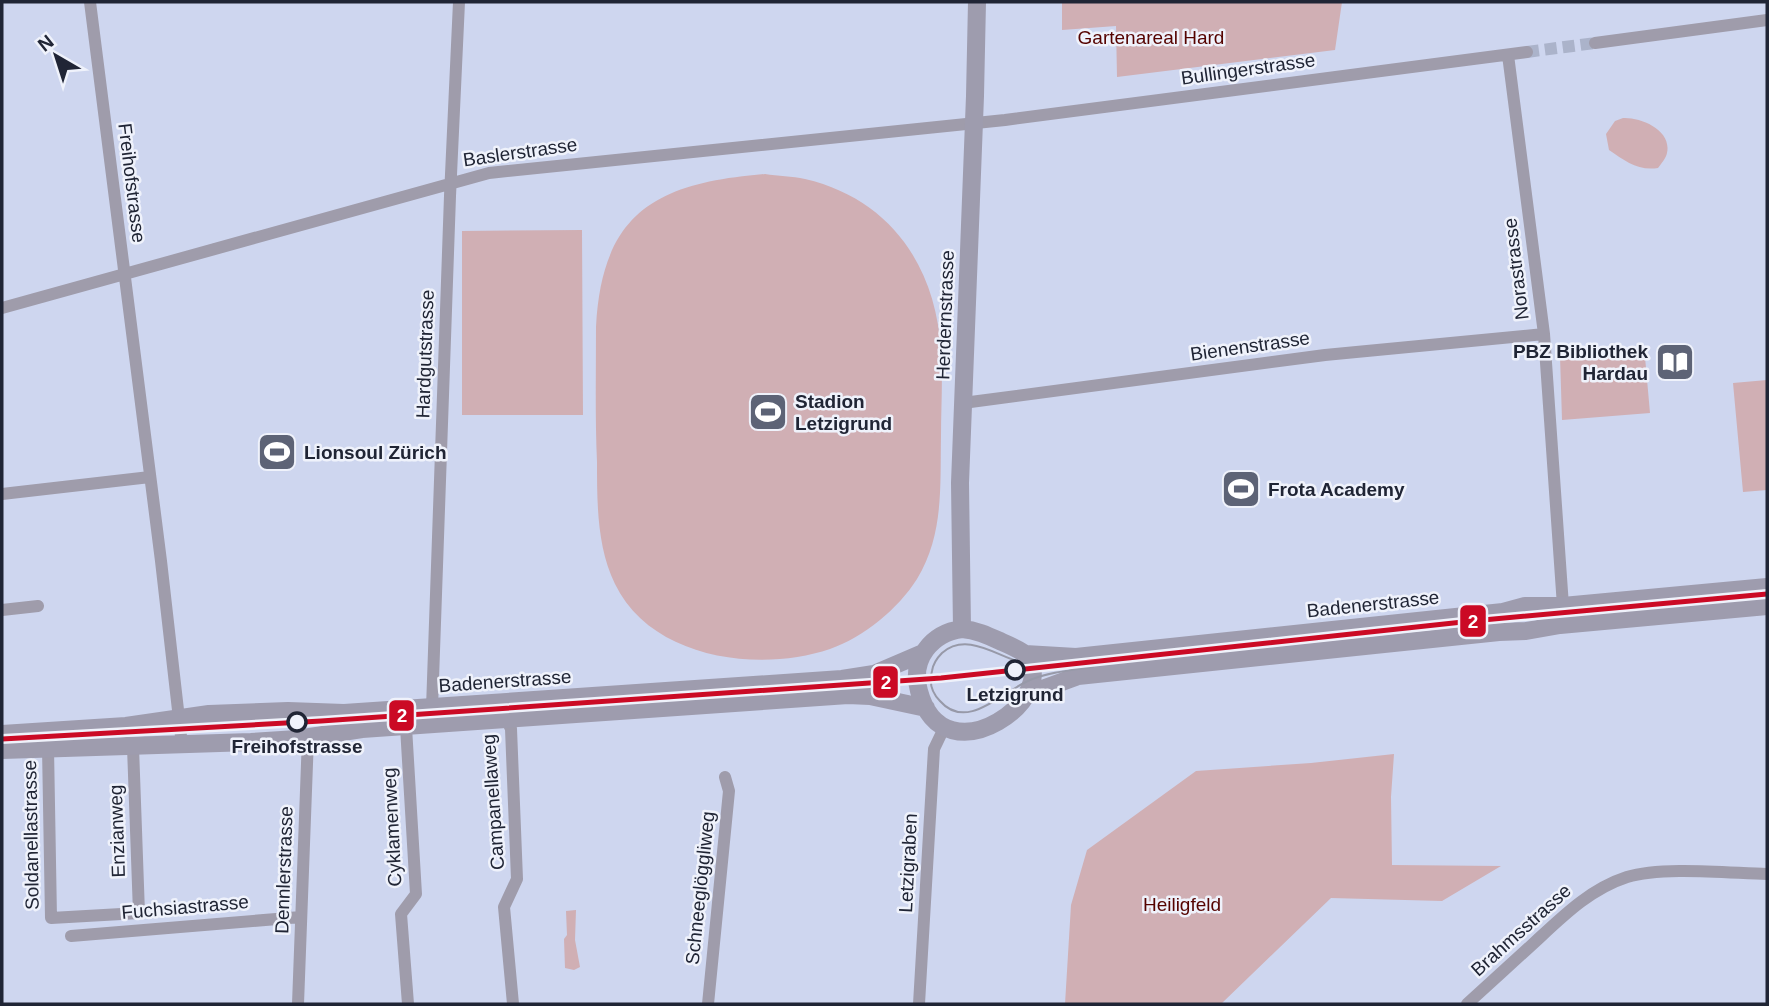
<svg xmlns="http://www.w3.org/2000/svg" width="1769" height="1006" viewBox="0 0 1769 1006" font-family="Helvetica,sans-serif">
	<rect width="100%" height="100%" fill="#ced6ef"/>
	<!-- green -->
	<path fill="#d0afb4" d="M1062 2H1342L1335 50 1117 77 1116 26 1062 30Z
		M1623 118C1641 117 1672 130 1667 153 1666 158 1661 164 1658 168 1638 171 1625 161 1609 150L1606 134 1615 121Z
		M765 174C778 176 792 176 805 179 891 199 936 267 941 351 943 379 941 408 941 436 940 486 944 535 917 579 898 609 864 637 830 649 759 673 651 659 615 584 597 547 597 503 597 462 595 417 596 372 596 327 602 211 658 183 765 174Z
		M582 230 583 415H462V231Z
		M1560 356 1645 357 1650 413 1562 420Z
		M1767 380V490L1743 492 1733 383Z
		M1394 754 1391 797 1392 865 1501 866 1442 901 1331 898 1221 1004H1065L1071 905 1087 850 1196 771 1311 763Z
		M576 910 575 940 580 967 574 970 565 968 564 939 567 935 566 911Z"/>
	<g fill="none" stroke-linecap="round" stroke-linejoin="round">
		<!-- street-tunnel -->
		<path stroke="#abb3ca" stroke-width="12" stroke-dasharray="12 6" stroke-linecap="butt" d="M1527 52 1595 43"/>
		<!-- street -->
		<path stroke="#9f9cab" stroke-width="12" d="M90 2 161 561 182 745
			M1595 43 1767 20
			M1508 55 1544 334 1563 606
			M2 308 489 173 1005 120 1527 52
			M963 403 1325 355 1544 334
			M2 494 150 477
			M2 610 38 606
			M432 708 450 196 459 2
			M507 720 511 729 517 879 504 907 513 1004
			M406 727 416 894 401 914 408 1004
			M48 748 51 918 139 913 133 747
			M71 936 301 917
			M298 1004 308 737
			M708 1004 729 791 725 777
			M919 1004 934 749 945 726
			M1467 1004C1490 983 1512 963 1535 942 1563 916 1590 889 1627 877 1662 866 1729 873 1767 874"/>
		<!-- secondary -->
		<path stroke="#9e9cae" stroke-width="18" d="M962 629 960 483 975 96 977 2
			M962 629C977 630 989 636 1002 642 1009 645 1016 648 1022 652 1070 692 944 785 919 691 910 659 932 633 962 629Z
			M1025 654 1076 657 1503 612 1525 606H1563L1767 587
			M1029 694 1078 676 1499 632 1526 631 1560 625 1767 606
			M2 734 126 726 209 714 288 711 344 713 842 679 874 674 923 653
			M2 750 251 742 297 739 362 729 848 695 870 696 926 708"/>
		<!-- tram -->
		<path stroke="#9799a8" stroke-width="2" d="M1071 665C1055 666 1039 667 1023 663 998 657 967 631 942 653 937 658 933 664 932 671 929 682 932 693 940 701 967 732 1003 691 1030 680 1049 672 1073 670 1093 667"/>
		<!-- tram-1 casing -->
		<g stroke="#eff2fb" stroke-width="10">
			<path id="tram-1" d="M2 739 321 721 941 678 1472 621 1767 594"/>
		</g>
		<!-- tram-1 -->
		<use href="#tram-1" stroke="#cb0a25" stroke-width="5"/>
	</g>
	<!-- icons -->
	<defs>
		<g id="library-square" transform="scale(2.0125)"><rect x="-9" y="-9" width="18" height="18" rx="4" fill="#5d6376" stroke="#eff2fb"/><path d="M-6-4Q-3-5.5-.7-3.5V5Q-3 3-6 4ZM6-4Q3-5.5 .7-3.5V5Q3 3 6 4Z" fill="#fff"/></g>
		<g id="stadium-square" transform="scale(2.0125)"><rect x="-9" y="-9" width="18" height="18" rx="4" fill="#5d6376" stroke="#eff2fb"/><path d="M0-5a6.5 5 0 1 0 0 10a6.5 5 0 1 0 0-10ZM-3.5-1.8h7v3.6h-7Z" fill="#fff"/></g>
	</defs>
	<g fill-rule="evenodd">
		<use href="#library-square" x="1675" y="362"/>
		<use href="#stadium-square" x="768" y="412"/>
		<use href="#stadium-square" x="277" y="452"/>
		<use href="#stadium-square" x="1241" y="489"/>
	</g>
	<!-- markers -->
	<g fill="#eff2fb" stroke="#202535" stroke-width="3.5">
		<circle cx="1015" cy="670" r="9"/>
		<circle cx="297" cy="722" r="9"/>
	</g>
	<g text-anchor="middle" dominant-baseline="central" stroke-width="5" stroke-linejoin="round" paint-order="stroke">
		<!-- park labels -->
		<g font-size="19" fill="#550300" stroke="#eff2fb">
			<text x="1151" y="37">Gartenareal Hard</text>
			<text x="1182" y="904">Heiligfeld</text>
		</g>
		<!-- street labels -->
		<g font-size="19" fill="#202535" stroke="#eff2fb">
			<text transform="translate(1248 69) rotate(-8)">Bullingerstrasse</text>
			<text transform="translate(520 152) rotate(-8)">Baslerstrasse</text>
			<text transform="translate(132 183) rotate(83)">Freihofstrasse</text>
			<text transform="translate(1516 269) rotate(-97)">Norastrasse</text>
			<text transform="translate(945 315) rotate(-88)">Herdernstrasse</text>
			<text transform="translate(1250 346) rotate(-8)">Bienenstrasse</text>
			<text transform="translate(425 354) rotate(-88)">Hardgutstrasse</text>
			<text transform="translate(1373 604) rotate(-6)">Badenerstrasse</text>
			<text transform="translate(505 681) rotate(-4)">Badenerstrasse</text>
			<text transform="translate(493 802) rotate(-94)">Campanellaweg</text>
			<text transform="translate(392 827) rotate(-93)">Cyklamenweg</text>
			<text transform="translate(117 831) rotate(-92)">Enzianweg</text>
			<text transform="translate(31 835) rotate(-91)">Soldanellastrasse</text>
			<text transform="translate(908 863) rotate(-87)">Letzigraben</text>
			<text transform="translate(284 870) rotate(-88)">Dennlerstrasse</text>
			<text transform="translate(700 888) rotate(-84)">Schneeglöggliweg</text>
			<text transform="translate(185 907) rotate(-5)">Fuchsiastrasse</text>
			<text transform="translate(1521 930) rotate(-42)">Brahmsstrasse</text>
		</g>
		<!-- poi labels -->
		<g font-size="19" font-weight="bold" fill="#202535" stroke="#eff2fb" text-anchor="start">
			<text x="1648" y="351" text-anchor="end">PBZ Bibliothek<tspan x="1648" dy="22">Hardau</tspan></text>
			<text x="795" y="401">Stadion<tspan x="795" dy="22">Letzigrund</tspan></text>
			<text x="304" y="452">Lionsoul Zürich</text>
			<text x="1268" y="489">Frota Academy</text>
		</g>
		<!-- stop labels -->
		<g font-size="19" font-weight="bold" fill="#202535" stroke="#eff2fb">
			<text x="1015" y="694">Letzigrund</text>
			<text x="297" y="746">Freihofstrasse</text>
		</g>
	</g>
	<g stroke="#eff2fb" stroke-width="2.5">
		<rect x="1459" y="604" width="28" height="34" rx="7" fill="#cb0a25"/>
		<rect x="872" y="665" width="27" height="34" rx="7" fill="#cb0a25"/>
		<rect x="388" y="699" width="27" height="33" rx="7" fill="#cb0a25"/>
	</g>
	<g font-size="19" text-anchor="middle" font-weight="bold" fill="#fff">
		<text x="1473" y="628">2</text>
		<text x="886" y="689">2</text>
		<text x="402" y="722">2</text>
	</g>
	<!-- border -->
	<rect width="1769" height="1006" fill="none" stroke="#202535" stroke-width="7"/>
	<!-- north arrow -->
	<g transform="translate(56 56) rotate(321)" stroke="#eff2fb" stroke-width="5" paint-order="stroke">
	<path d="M0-5L12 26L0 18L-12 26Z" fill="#202535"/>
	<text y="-10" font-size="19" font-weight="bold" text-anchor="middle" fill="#202535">N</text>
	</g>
</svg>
